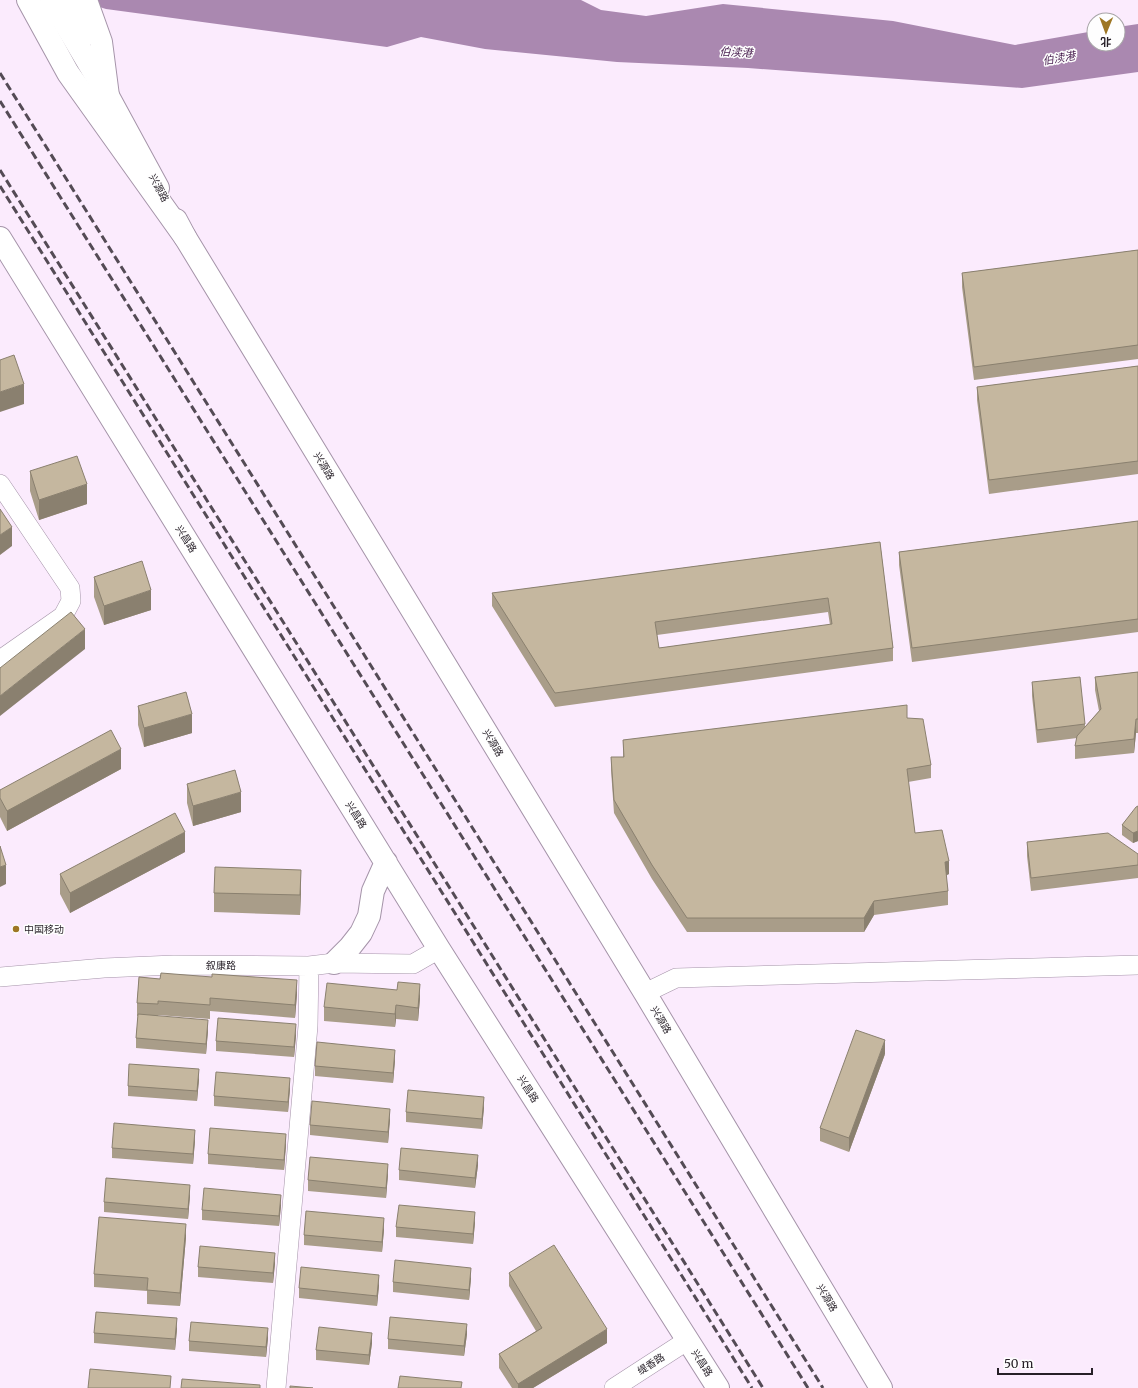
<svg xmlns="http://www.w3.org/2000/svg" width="1138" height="1388" viewBox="0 0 1138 1388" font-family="Merriweather,'Noto Sans SC',serif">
	<rect width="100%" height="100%" fill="#fbebfd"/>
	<!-- water -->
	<path fill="#aa88b0" d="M77 0H581L601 10 646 16 723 4 893 21 1015 45 1094 31V44H1118V27L1138 24V72L1022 88 748 68 617 62 485 49 421 37 387 47 106 9Z"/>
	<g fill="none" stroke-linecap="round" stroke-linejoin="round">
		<!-- minor casing -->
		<g stroke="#a594a9" stroke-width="20">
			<path id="minor" d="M0 484 70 588 71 601 63 616 0 660
				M0 977 104 968 174 965 309 966 334 963 413 964 439 949
				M645 993 676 978 1138 965
				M276 1388 308 1026 309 966
				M614 1388 688 1340"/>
		</g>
		<!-- major casing -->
		<g stroke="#a594a9" stroke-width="24">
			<path id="major" d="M51 0 108 96 158 188
				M71 0 84 35
				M176 220 185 237 645 993 881 1388
				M0 238 439 949 718 1388
				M334 963 350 947 361 933 369 916 373 891 386 862"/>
		</g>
		<!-- highway casing -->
		<g stroke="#a594a9" stroke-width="24">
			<path id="highway" d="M28 0 68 73 185 237
				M86 0 101 42 108 96"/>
		</g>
		<!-- minor -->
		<use href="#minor" stroke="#fff" stroke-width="19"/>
		<!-- major -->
		<use href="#major" stroke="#fff" stroke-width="22"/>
		<!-- highway -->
		<use href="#highway" stroke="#fff" stroke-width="22"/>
		<!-- rail -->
		<path stroke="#544b55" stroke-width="3" stroke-dasharray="8 4" stroke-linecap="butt" d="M0 73 823 1388
			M0 101 808 1388
			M0 170 763 1388
			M0 186 752 1388"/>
	</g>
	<!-- wall -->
	<path fill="#a99d89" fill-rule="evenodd" d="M1138 250V359L974 380 962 287V273Z
		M1138 366V474L989 494 977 400V387Z
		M30 471 87 504 39 520 30 491Z
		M1138 521V632L912 662 899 565V552Z
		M880 542 893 648V661L555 707 492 606V593ZM828 612 830 625 659 648 657 635Z
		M94 577 151 610 104 625 94 597Z
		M1138 672V733H1136L1134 753 1075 759V746L1077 738 1037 743 1032 696V682L1085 724V727L1099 711 1095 690V677Z
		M138 706 192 733 144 747 138 725Z
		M907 718 931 765V778L908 782 915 833 949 874 946 875 948 891V905L874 915 864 932H687L652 879 614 813 611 770V757H623V740Z
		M121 769 7 831 0 817V790Z
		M187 784 241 812 193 826 187 803Z
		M1138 806V841L1133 843 1122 835V825Z
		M1027 842 1138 865V878L1031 891 1027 856Z
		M185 852 70 913 60 894V874Z
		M301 890 300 915 214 912V893Z
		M139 977 297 994 295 1018 210 1011V1019L158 1015V1016L208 1030 206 1054 136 1048V1038L138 1016H137V1003Z
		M420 998 418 1021 396 1019 395 1027 324 1021V1007Z
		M296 1035 294 1057 216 1051V1041Z
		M885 1054 849 1152 820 1141V1128Z
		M395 1060 393 1083 315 1076V1066Z
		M199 1079 197 1101 128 1096V1086Z
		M290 1088 288 1112 214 1106V1096Z
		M484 1107 482 1129 406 1122V1112Z
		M390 1119 388 1143 310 1135V1125Z
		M195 1140 193 1164 112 1158V1148Z
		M286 1144 284 1170 208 1164V1154Z
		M478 1165 475 1188 399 1180V1170Z
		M388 1174 386 1198 308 1191V1180Z
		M190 1195 188 1219 104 1212V1202Z
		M281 1205 279 1226 202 1220V1210Z
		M475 1222 473 1244 396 1237V1227Z
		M384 1229 382 1252 304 1245V1235Z
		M186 1237 180 1306 147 1304V1291L94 1287V1274Z
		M275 1263 273 1283 198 1277V1267Z
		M509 1273 607 1343 533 1388H512L499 1368V1354L536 1331 509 1286Z
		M471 1278 469 1300 393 1292V1282Z
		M379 1285 377 1306 299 1298V1288Z
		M177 1329 175 1350 94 1343V1333Z
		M467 1334 464 1356 388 1349V1339Z
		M268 1338 266 1357 189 1351V1341Z
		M372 1343 369 1365 316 1360V1350Z"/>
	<!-- shaded-wall -->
	<path fill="#8a806f" d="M24 384V404L0 412V392Z
		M87 484V504L39 520V500Z
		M12 527V546L0 555V535Z
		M151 590V610L104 625V606Z
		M85 629V649L0 716V696Z
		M192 714V733L144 747V728Z
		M1136 719V733L1134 753V739Z
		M121 749V769L7 831V811Z
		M241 792V812L193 826V806Z
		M1138 831V841L1133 843V833Z
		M185 832V852L70 913V893Z
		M949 861V874L945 876V862Z
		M6 865V884L0 887V867Z
		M301 870V890L300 915V895Z
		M874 901V915L864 932V918Z
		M297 980V994L295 1018V1005Z
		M420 984V998L418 1021V1008Z
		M396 1005V1019L395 1027V1014Z
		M208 1020V1030L206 1054V1044Z
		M296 1024V1035L294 1057V1047Z
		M885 1040V1054L849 1152V1138Z
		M395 1050V1060L393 1083V1073Z
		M199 1069V1079L197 1101V1091Z
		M290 1078V1088L288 1112V1102Z
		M484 1097V1107L482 1129V1119Z
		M390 1109V1119L388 1143V1132Z
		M195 1130V1140L193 1164V1154Z
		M286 1134V1144L284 1170V1160Z
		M478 1155V1165L475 1188V1178Z
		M388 1164V1174L386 1198V1188Z
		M190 1185V1195L188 1219V1209Z
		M281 1195V1205L279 1226V1216Z
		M475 1212V1222L473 1244V1234Z
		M384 1218V1229L382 1252V1242Z
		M186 1224V1237L180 1306V1293Z
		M275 1253V1263L273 1283V1273Z
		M471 1268V1278L469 1300V1290Z
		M379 1275V1285L377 1306V1296Z
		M177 1318V1329L175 1350V1339Z
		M467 1324V1334L464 1356V1346Z
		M268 1328V1338L266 1357V1347Z
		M607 1329V1343L533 1388H518V1384Z
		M372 1333V1343L369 1365V1355Z"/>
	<!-- building -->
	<path fill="#c5b79f" stroke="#8a806f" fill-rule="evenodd" d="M1138 250V345L974 367 962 273Z
		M14 355 24 384 0 392V360Z
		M1138 366V461L989 480 977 387Z
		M77 456 87 484 39 500 30 471Z
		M0 509 12 527 0 535Z
		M1138 521V619L912 648 899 552Z
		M880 542 893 648 555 693 492 593ZM828 598 832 624 659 648 655 622Z
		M142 561 151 590 104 606 94 577Z
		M71 612 85 629 0 696V668Z
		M1138 672V719H1136L1134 739 1075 746 1077 736 1101 709 1095 677Z
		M1080 677 1085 724 1037 730 1032 682Z
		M186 692 192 714 144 728 138 706Z
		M907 705V718L923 719 931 765 907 769 915 833 942 830 949 861 945 862 948 891 874 901 864 918H687L652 865 614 800 611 757H624L623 740Z
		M111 730 121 749 7 811 0 798V790Z
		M235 770 241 792 193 806 187 784Z
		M1138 806V831L1133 833 1122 825 1136 807Z
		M175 813 185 832 70 893 60 874Z
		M1108 833 1138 854V865L1031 878 1027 842Z
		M0 846 6 865 0 867Z
		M215 867 301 870 300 895 214 893Z
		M161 973 212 977V974L297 980 295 1005 210 998V1005L158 1001V1004L137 1003 139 977 160 979Z
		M398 982 420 984 418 1008 396 1005 395 1014 324 1007 327 983 397 990Z
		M138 1014 208 1020 206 1044 136 1038Z
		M218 1018 296 1024 294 1047 216 1041Z
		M856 1030 885 1040 849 1138 820 1128Z
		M317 1042 395 1050 393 1073 315 1066Z
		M129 1064 199 1069 197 1091 128 1086Z
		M216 1072 290 1078 288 1102 214 1096Z
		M408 1090 484 1097 482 1119 406 1112Z
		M312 1101 390 1109 388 1132 310 1125Z
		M114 1123 195 1130 193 1154 112 1148Z
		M210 1128 286 1134 284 1160 208 1154Z
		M401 1148 478 1155 475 1178 399 1170Z
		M310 1157 388 1164 386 1188 308 1180Z
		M106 1178 190 1185 188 1209 104 1202Z
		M204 1188 281 1195 279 1216 202 1210Z
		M399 1205 475 1212 473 1234 396 1227Z
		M306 1211 384 1218 382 1242 304 1235Z
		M99 1217 186 1224 180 1293 147 1290 148 1278 94 1274Z
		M554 1245 607 1329 518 1384 499 1354 542 1328 509 1273Z
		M200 1246 275 1253 273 1273 198 1267Z
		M395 1260 471 1268 469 1290 393 1282Z
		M301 1267 379 1275 377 1296 299 1288Z
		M96 1312 177 1318 175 1339 94 1333Z
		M390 1317 467 1324 464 1346 388 1339Z
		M191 1322 268 1328 266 1347 189 1341Z
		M319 1327 372 1333 369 1355 316 1350Z
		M90 1369 171 1376 170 1388H88Z
		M400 1376 462 1382 461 1388H398Z
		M182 1379 260 1385V1388H181Z
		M290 1386 313 1388H290Z"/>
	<!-- markers -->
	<circle fill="#9e7724" stroke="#fefefe" stroke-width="1.5" cx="16" cy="929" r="4"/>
	<g text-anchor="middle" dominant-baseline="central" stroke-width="3" stroke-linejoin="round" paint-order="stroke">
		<!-- street labels -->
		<g font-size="10" fill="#261f27" stroke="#fefefe">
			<text transform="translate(159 188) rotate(62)">兴源路</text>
			<text transform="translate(324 466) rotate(59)">兴源路</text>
			<text transform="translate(186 539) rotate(58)">兴昌路</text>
			<text transform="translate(493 743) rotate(59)">兴源路</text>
			<text transform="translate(356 815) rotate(58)">兴昌路</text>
			<text x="221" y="965">叙康路</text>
			<text transform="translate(661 1020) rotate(59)">兴源路</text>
			<text transform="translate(528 1089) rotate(57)">兴昌路</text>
			<text transform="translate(827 1298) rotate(59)">兴源路</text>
			<text transform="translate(702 1363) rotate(58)">兴昌路</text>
			<text transform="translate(651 1364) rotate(-33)">缇香路</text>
		</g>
		<!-- poi labels -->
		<g font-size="10" fill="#261f27" stroke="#fefefe" text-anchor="start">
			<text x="24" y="929">中国移动</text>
		</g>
		<!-- water labels -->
		<g font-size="11" font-style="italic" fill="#461b4d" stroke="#fefefe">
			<text transform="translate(736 52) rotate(3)">伯渎港</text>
			<text transform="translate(1059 58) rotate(-10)">伯渎港</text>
		</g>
	</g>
	<!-- north arrow -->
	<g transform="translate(1106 32) rotate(181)"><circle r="19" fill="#fefefe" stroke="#a8a5a8"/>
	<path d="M0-3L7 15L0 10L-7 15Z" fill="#9e7724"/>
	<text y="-6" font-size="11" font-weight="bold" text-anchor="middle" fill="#261f27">北</text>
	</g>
	<!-- scale -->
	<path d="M998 1368v6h94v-6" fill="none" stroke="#261f27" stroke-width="2"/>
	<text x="1004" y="1368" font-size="12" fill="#261f27" stroke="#fefefe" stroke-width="3" paint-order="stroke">50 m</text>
</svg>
